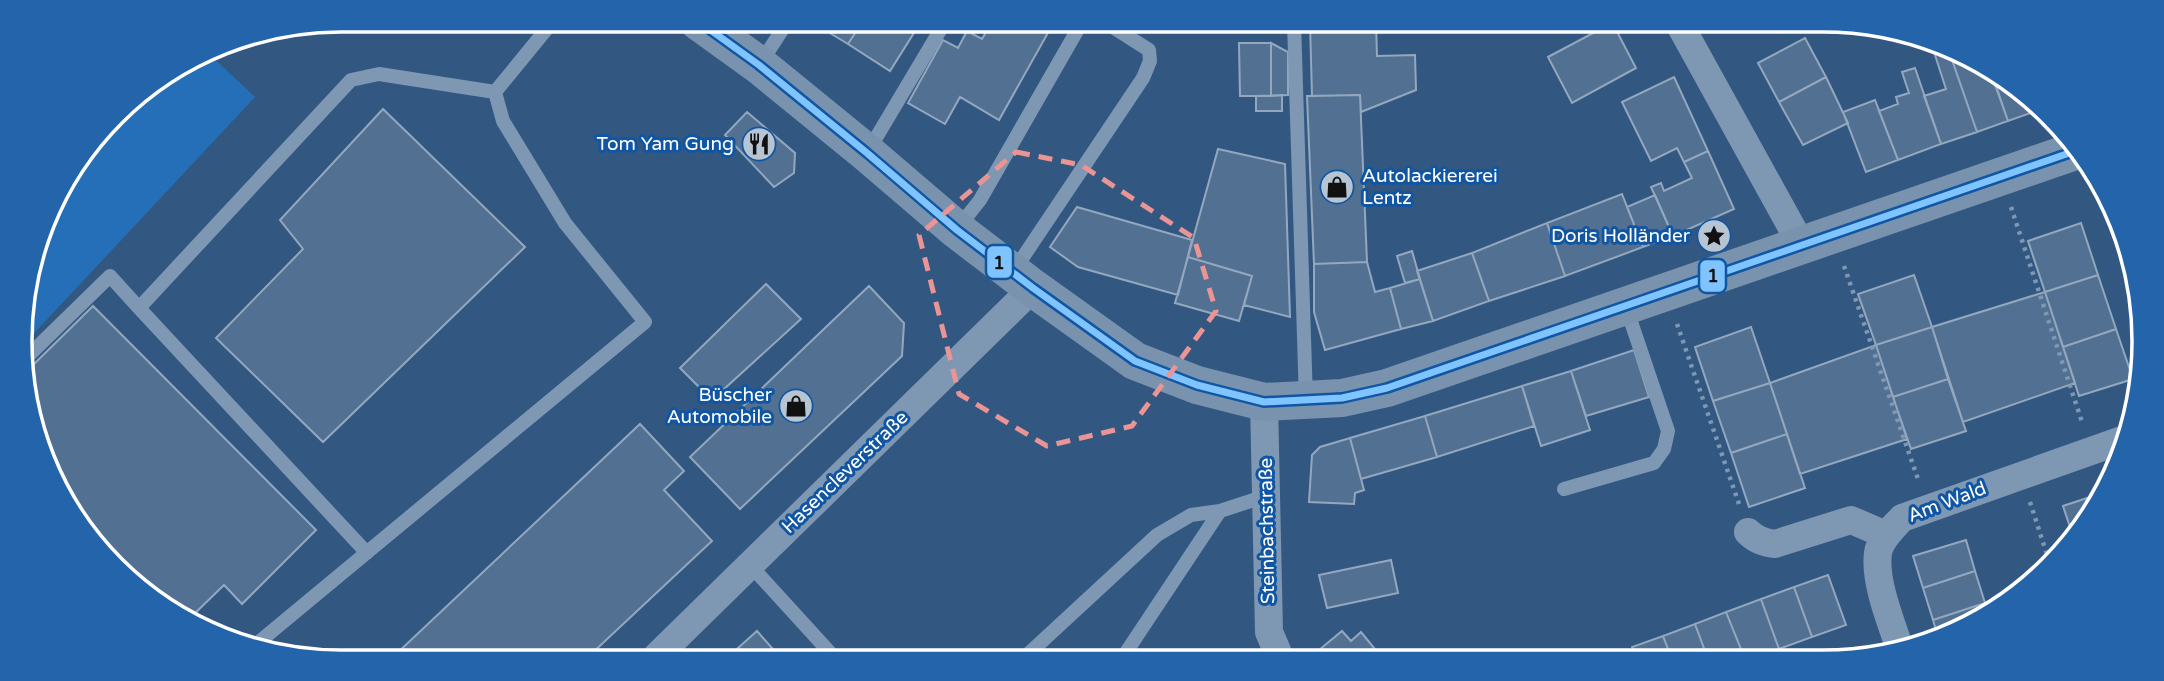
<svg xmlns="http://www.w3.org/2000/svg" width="2164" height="681" viewBox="0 0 2164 681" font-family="'Varela Round',sans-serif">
	<rect width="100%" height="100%" fill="#325882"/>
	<!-- green -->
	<path fill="#256eb8" d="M206 51 255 97 25 343 22 299 53 198 128 99Z"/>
	<!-- building -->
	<path fill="#527091" stroke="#93a8bf" stroke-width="2" d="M810 21H863L848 44Z
		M863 21 907 22 917 28 890 71 848 44Z
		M992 22H1054L999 120 960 97 945 124 908 103 943 40 958 48 967 31 982 39Z
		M1310 23H1376L1377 56 1415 55 1416 90 1361 112 1360 95 1312 96Z
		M1610 24H1613L1636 68 1572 103 1548 57Z
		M1805 38 1826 77 1779 102 1758 63Z
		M1239 43H1271V96H1240Z
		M1271 43 1288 52V95L1271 96Z
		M1943 49 1949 51 1977 132 1941 144 1924 96 1946 89 1934 52Z
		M1949 51 1989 68 2008 121 1977 132Z
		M1915 68 1941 144 1898 160 1879 111 1898 104 1896 97 1909 93 1902 72Z
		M1990 68 2002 74 2039 110 2008 121Z
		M1674 77 1708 151 1684 162 1677 148 1651 161 1622 102Z
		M1826 77 1848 123 1803 145 1779 102Z
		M1282 95V111H1256V96Z
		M1360 95 1367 262 1314 264 1307 96Z
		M1875 100 1898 160 1866 172 1843 112Z
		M383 109 525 247 323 442 216 338 303 249 280 220Z
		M747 112 795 153 794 173 774 187 725 135Z
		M1218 149 1285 164 1290 317 1244 305 1252 276 1188 257Z
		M1708 151 1734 209 1673 236 1651 187 1661 183 1664 191 1692 178 1684 162Z
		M1622 194 1643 247 1565 276 1547 223Z
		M1655 195 1673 236 1643 247 1627 207Z
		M1077 207 1192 240 1178 295 1078 267 1050 247Z
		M1547 223 1565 276 1489 301 1472 253Z
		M2081 223 2098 275 2045 292 2028 241Z
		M1412 251 1420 279 1405 283 1397 256Z
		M1472 253 1489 301 1433 321 1417 271Z
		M1188 257 1252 276 1239 321 1175 303Z
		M1367 262 1375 292 1390 288 1401 329 1325 350 1314 312V264Z
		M1914 275 1932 327 1876 345 1858 294Z
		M2098 275 2116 329 2063 347 2045 292Z
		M1420 279 1433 321 1401 329 1390 288Z
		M766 284 801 319 712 400 680 368Z
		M869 286 904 323 902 356 740 509 690 457Z
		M2045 292 2075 383 1963 422 1932 327Z
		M93 306 316 530 242 604 224 585 189 619 162 607 74 519 30 423 27 371Z
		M1751 327 1770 383 1713 401 1695 347Z
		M1932 327 1948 379 1893 397 1876 345Z
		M2116 329 2133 379 2079 396 2063 347Z
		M1876 345 1907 439 1800 474 1770 383Z
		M1634 350 1649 397 1586 416 1571 371Z
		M1571 371 1590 430 1541 446 1522 386Z
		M1948 379 1966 431 1911 449 1893 397Z
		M1770 383 1787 434 1731 453 1713 401Z
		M1522 386 1534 426 1437 457 1425 416Z
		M1425 416 1437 457 1361 479 1350 438Z
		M640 424 684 471 664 490 712 541 589 656H394Z
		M1787 434 1805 488 1749 507 1731 453Z
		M1350 438 1364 490 1355 493 1354 504 1309 502 1312 455 1320 447Z
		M2105 492 2102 501 2073 536 2063 506Z
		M1966 540 1975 571 1923 588 1913 556Z
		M1391 560 1398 593 1327 608 1319 575Z
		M1975 571 1985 603 1933 620 1923 588Z
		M1828 575 1846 625 1812 637 1794 587Z
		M1794 587 1812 637 1779 649 1761 599Z
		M1761 599 1779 649 1753 659H1745L1726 612Z
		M1985 603 1988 614 1965 629 1938 637 1933 620Z
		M1726 612 1745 659H1708L1695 624Z
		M1695 624 1708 659H1672L1663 636Z
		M757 631 780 657 729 656Z
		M1342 631 1351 641 1361 632 1374 648 1363 658H1326L1319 650Z
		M1663 636 1672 659 1636 658 1632 647Z
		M1374 648 1382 658H1363Z"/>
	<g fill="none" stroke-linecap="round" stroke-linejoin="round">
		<!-- path -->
		<path stroke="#7e97b2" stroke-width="4.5" stroke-dasharray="3.5 5" stroke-linecap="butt" d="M2011 207 2082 422
			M1844 266 1919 482
			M1677 324 1739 504
			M2030 502 2050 564
			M1837 659 1869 648"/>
		<!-- lane -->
		<path stroke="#7e97b2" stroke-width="14" d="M1294 23 1306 400
			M760 64 788 21
			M867 153 945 22
			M957 229 980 200 1082 22
			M1013 272 1143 78 1150 61 1149 50 1105 22
			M26 358 110 276 139 308
			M1564 489 1654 463 1664 449 1668 431 1626 307
			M367 553 139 308 351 80 379 74 495 92
			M750 565 834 657
			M254 646 645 322 565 223 503 121 495 92 554 20
			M1025 657 1157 535 1191 515 1220 511 1266 496
			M1123 657 1220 511"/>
		<!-- street -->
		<path stroke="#7e97b2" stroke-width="28" d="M1680 25 1802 246
			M1264 402 1269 632 1280 658
			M1748 532C1756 540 1764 543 1775 544L1851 520 1886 535
			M1900 649C1891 622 1874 581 1878 553 1880 539 1893 528 1902 518L2125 439
			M657 656 1033 288"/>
		<!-- secondary -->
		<path stroke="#7993ae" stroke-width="38" d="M698 21 759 65 867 153 957 230 1033 288 1135 361 1197 385 1264 402 1342 398 1387 388 2078 150"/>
		<!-- bus-1 casing -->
		<g stroke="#1156a3" stroke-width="12">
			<path id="bus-1" d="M698 21 759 65 867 153 957 230 1033 288 1135 361 1197 385 1264 402 1342 398 1387 388 2078 150"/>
		</g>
		<!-- bus-1 -->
		<use href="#bus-1" stroke="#80c4ff" stroke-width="7"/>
	</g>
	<!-- marked area -->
	<path fill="none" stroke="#ea9494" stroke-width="5" stroke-dasharray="14 9" stroke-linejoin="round" d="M1016 152 1081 165 1194 238 1216 311 1132 426 1047 446 959 394 919 235Z"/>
	<!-- icons -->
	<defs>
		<g id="restaurant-disc" transform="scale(1.75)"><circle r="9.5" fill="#b7c5d3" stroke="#1156a3"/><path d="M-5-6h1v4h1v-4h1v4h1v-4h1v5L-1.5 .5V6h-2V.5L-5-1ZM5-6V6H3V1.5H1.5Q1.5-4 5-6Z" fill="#111"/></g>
		<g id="shop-disc" transform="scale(1.75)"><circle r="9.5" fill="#b7c5d3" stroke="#1156a3"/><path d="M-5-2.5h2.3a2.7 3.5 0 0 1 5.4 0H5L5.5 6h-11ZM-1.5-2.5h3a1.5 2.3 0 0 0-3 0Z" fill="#111"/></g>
		<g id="sight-disc" transform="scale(1.75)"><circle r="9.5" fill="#b7c5d3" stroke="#1156a3"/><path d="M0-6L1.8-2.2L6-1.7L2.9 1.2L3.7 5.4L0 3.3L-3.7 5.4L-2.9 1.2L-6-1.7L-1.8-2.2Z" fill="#111"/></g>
	</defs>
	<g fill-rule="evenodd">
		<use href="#restaurant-disc" x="759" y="144"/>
		<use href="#shop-disc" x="1337" y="187"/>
		<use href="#sight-disc" x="1714" y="236"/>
		<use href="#shop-disc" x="796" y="406"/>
	</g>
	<g text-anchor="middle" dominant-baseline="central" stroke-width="6" stroke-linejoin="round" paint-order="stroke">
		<!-- poi labels -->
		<g font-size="19" fill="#fff" stroke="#1156a3" text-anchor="end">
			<text x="734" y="144">Tom Yam Gung</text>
			<text x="1362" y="176" text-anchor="start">Autolackiererei<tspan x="1362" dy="22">Lentz</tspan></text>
			<text x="1690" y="236">Doris Holländer</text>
			<text x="772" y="395">Büscher<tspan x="772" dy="22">Automobile</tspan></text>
		</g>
		<!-- street labels -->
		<g font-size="19" fill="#fff" stroke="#1156a3">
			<text transform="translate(845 472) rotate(-44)">Hasencleverstraße</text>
			<text transform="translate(1947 502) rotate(-21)">Am Wald</text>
			<text transform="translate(1267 531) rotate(-91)">Steinbachstraße</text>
		</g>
	</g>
	<!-- crop -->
	<path d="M0 0H2164V681H0ZM341 32H1823A309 309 0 0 1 2132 341V341A309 309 0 0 1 1823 650H341A309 309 0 0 1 32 341V341A309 309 0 0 1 341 32Z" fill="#2464aa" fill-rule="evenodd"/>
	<path fill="none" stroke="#fff" stroke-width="3.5" d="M341 32H1823A309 309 0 0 1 2132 341V341A309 309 0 0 1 1823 650H341A309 309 0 0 1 32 341V341A309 309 0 0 1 341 32Z"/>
	<g stroke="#1156a3" stroke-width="2.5">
		<rect x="986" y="245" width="27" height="34" rx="7" fill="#80c4ff"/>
		<rect x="1699" y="259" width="27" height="34" rx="7" fill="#80c4ff"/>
	</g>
	<g font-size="19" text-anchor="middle" font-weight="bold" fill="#111">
		<text x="999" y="269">1</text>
		<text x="1713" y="282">1</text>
	</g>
</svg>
